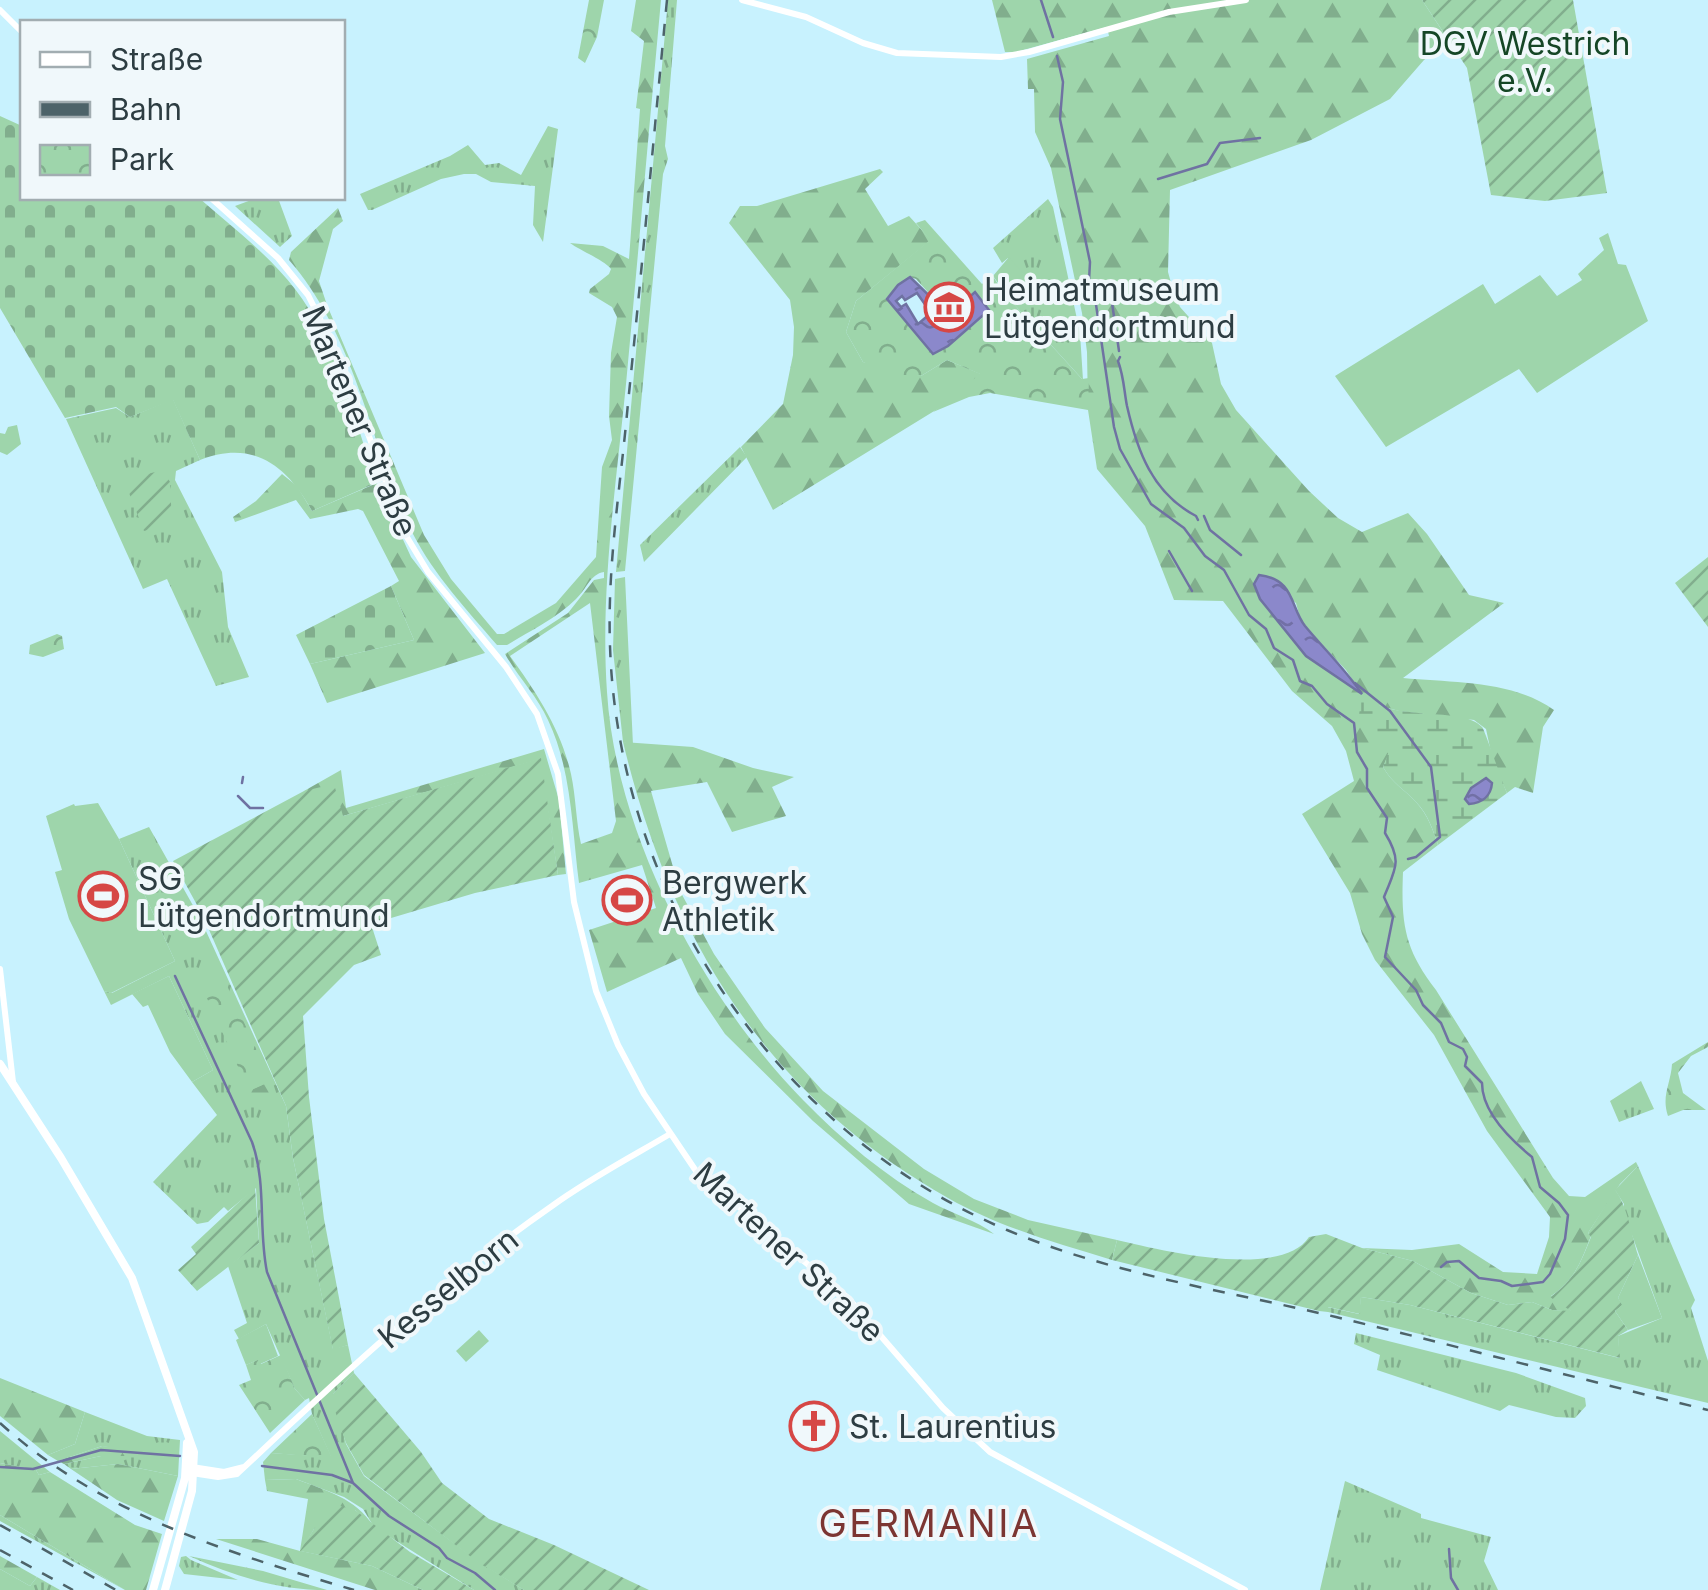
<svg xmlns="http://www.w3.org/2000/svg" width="1708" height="1590" viewBox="0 0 1708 1590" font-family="Inter,sans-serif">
	<defs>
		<pattern id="grass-tufts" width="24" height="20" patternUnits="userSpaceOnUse" patternTransform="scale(2.5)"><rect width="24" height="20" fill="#9ed5ab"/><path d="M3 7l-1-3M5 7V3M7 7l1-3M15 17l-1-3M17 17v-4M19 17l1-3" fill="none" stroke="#81ae8d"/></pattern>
		<pattern id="forest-firs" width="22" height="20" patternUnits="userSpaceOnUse" patternTransform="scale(2.5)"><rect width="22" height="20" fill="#9ed5ab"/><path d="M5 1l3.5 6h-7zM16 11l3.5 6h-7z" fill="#81ae8d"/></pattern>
		<pattern id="wetland-marsh" width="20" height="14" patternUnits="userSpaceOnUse" patternTransform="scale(2.5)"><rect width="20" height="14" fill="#9ed5ab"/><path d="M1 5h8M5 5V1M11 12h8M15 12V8" fill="none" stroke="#81ae8d"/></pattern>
		<pattern id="cemetery-stones" width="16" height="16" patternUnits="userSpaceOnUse" patternTransform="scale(2.5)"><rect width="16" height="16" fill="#9ed5ab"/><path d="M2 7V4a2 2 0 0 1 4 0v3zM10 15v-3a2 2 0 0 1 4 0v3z" fill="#81ae8d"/></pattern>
		<pattern id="park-crowns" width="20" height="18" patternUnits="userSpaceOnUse" patternTransform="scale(2.5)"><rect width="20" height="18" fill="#9ed5ab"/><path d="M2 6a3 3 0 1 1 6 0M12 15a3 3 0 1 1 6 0" fill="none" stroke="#81ae8d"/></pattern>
		<pattern id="garden-furrows" width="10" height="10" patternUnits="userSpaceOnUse" patternTransform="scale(2.5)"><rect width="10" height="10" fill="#9ed5ab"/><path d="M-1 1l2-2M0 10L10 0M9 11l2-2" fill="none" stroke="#81ae8d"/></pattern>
		<pattern id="water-ripples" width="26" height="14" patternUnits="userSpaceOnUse" patternTransform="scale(2.5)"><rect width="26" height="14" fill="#8b88cb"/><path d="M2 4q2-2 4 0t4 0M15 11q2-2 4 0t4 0" fill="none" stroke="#7270a6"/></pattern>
	</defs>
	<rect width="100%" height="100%" fill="#c8f2fe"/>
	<!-- grass -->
	<path fill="url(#grass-tufts)" d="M668 0H677L665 146 668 159 663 174 625 571 616 572Z
		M548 126 558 129 543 242 533 225 535 186 491 182 476 174H464L441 179 372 210H368L360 194 450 156 468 145 485 165 499 163 521 175Z
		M257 198H278L292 236 280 247 235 206Z
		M1048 199 1053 207 1080 333 1083 380 1011 301 1030 282 1008 258 1002 263 993 248Z
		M173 399 200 460 176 471 175 480 222 572 228 627 249 677 216 686 167 579 143 589 66 419 116 408 130 417Z
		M740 447 747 457 644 562 640 545Z
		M625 577 633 745 623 742 613 650 615 579Z
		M149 827 200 918 286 1106 293 1158 333 1349 348 1345 354 1373 333 1394 346 1444 364 1476 479 1562 524 1590H474L374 1527 363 1509 344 1497 296 1479 265 1480 263 1462 271 1453 331 1457 312 1414 309 1398 305 1400 295 1389 266 1324 239 1339 234 1330 247 1323 228 1266 259 1243 256 1188 228 1211 224 1207 208 1222 197 1224 153 1182 217 1115 192 1082 213 1070 169 976 111 1005 104 991 112 993 175 961 119 839Z
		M1641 1081 1654 1109 1619 1122 1610 1101Z
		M1638 1166 1695 1300 1691 1308 1708 1361V1403L1328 1312 1327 1307 1359 1314 1361 1297 1410 1305 1619 1358 1618 1336 1662 1318 1624 1213V1204L1615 1190Z
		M1356 1333 1516 1373 1585 1398 1586 1406 1575 1418 1556 1417 1509 1405 1500 1411 1377 1370 1380 1355 1354 1344Z
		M85 1412 147 1436 180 1440 178 1476 118 1464 71 1469 64 1464 101 1456H164L102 1446 58 1461 48 1455 75 1444Z
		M0 1431 50 1472 39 1475 36 1470 0 1463Z
		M1345 1481 1421 1514V1518L1491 1537 1484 1561 1498 1590H1320Z
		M0 1515 125 1590 0 1521Z
		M186 1556 191 1560 238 1580 184 1574 179 1566 181 1557Z
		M189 1556 263 1571 327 1590C277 1590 234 1576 189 1556Z
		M0 1569 30 1586 37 1577 60 1590H0Z"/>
	<!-- forest -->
	<path fill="url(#forest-firs)" fill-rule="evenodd" d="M636 0H661C649 128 638 256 626 384 616 487 600 589 607 692 616 836 704 999 803 1100 842 1140 885 1176 933 1203 953 1214 976 1220 994 1234L909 1204 813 1121 725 1034 698 994 681 958 607 992 589 930 656 908 642 865 579 883C572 830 572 770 548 720 537 696 518 677 505 654L568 613 594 580 604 578V572C590 574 587 589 576 599 557 618 530 631 507 645H497C467 610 434 575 413 534 369 443 357 338 289 260L291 252 338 208 343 221 333 229 319 281 327 305 424 535 451 579 497 634H504L556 603 596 557 602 467 612 440 609 416 611 353 617 317 612 307 589 293 590 289 609 274 611 269C604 260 581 251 570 243L603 246 629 259 640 109 636 108 644 41 631 31ZM590 603 616 821 612 833 581 844C576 822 576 797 571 774 561 729 536 692 510 656Z
		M992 0H1422L1449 41 1424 60 1390 99 1311 140 1170 190 1168 272 1173 290 1180 307 1212 343 1221 384 1236 410 1309 491 1338 518 1362 532 1408 513 1427 534 1469 595 1504 603 1403 678C1454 683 1512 680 1554 710L1543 727 1533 793 1515 787 1507 793 1493 762 1486 729 1474 720 1399 711 1370 703 1379 736 1390 751 1383 767C1392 783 1404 789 1416 802 1428 815 1433 830 1438 845L1403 872C1401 923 1404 949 1436 990L1553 1178 1569 1196 1585 1197 1636 1162 1638 1166 1620 1184 1588 1233 1591 1236C1581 1262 1574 1281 1551 1296L1573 1312 1552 1310 1532 1302 1508 1305 1471 1293 1413 1261 1362 1248 1412 1250 1459 1244 1503 1272 1537 1274 1549 1237 1550 1217 1487 1131 1434 1035 1375 960 1362 934 1350 893 1302 814 1354 781 1346 751 1332 726 1292 691 1223 601 1174 600 1145 526 1097 469 1088 410 1087 352 1082 313 1051 168 1035 132 1034 89H1028L1027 59 1109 36 1107 27 1016 52H1005ZM1259 576 1296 603 1301 622 1346 670 1361 693 1306 656 1260 599 1254 584Z
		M880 169 883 172 865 189 888 226 909 216 931 240 856 301 846 332 863 362 921 376 947 360 981 374 944 405 773 510 741 447 783 404 793 355 794 327 790 300 729 223 740 206H757Z
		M282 474 297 486 312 511 377 483 411 557 485 653 327 703 310 664 414 640 391 586 399 581 363 511 358 509 310 519 296 500 235 522 233 517 256 501Z
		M623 742 693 747 753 768 794 777 772 787 786 816 732 832 707 782 651 791 680 891 714 954 765 1028 823 1091 924 1169 974 1199 1028 1220 1117 1240 1112 1260C1056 1243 999 1227 948 1198 767 1096 671 941 623 742Z
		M544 749 559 800 566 874 558 875 540 759 343 816 304 791 341 770 346 808Z
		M271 1081 279 1107H269L249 1091Z
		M0 1378 85 1412 75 1444 48 1455 0 1416Z
		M102 1446 160 1450 165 1456H101L64 1464 58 1461Z
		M0 1463 36 1470 39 1475 50 1472 135 1525 162 1534 146 1590H125L0 1515Z
		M118 1464 178 1476 164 1521 117 1500 71 1469Z
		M296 1479C327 1491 356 1498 374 1527L355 1510 314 1529 301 1551 372 1566 423 1590H375L216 1539H257L300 1551 308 1499 267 1491 265 1480Z
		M0 1556 37 1577 30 1586 0 1569Z"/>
	<!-- wetland -->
	<path fill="url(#wetland-marsh)" d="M1362 694C1391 724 1462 705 1482 727 1485 730 1502 782 1507 793L1438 845C1433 830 1428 814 1416 802 1404 789 1392 783 1383 767L1389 751 1359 715Z"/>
	<!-- cemetery -->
	<path fill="url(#cemetery-stones)" d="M0 116 22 126V198H199C232 227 268 254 295 289 335 340 356 422 376 483L312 511C287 465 252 439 200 460L173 400 130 417 116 407 65 418 0 308Z
		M391 586 414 640 310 664 296 635Z"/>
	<!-- park -->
	<path fill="url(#park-crowns)" fill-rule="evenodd" d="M589 0H604L597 37 585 63 578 58Z
		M925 220 982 284 993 276 1002 291 1082 379 1089 378 1088 410 990 393 969 397 933 412 980 374 947 360 921 376 894 375 863 362 846 332 856 301 930 240 916 223ZM910 277 916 279 949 315 982 318 948 346 933 354 888 300 898 285Z
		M17 425 21 444 7 455 0 452V433L5 434 8 427Z
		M57 634 62 636 64 649 43 657 29 654 30 645Z
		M217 964 271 1081 249 1091 196 974Z
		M1708 1042V1047L1691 1056 1678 1073 1683 1093 1706 1110H1683L1668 1116C1661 1096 1671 1083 1672 1064Z
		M281 1355 295 1389 305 1400 270 1433 239 1385 251 1380 246 1365 259 1359 261 1364Z
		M312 1414 332 1458 271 1453Z"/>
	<!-- garden -->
	<path fill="url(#garden-furrows)" d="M1422 0H1573L1607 193 1545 201 1491 195 1467 68Z
		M163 470 170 482 172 524 144 531 124 480Z
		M1708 557V627L1675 583Z
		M541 758 558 875 475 893 371 924 381 955 354 965 303 1016 309 1097 324 1219 348 1345 333 1350 293 1158 286 1106 203 916 173 861 304 791 334 784 343 816Z
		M255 1187 259 1243 197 1291 178 1270 196 1254 191 1247Z
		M1615 1190C1627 1204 1632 1237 1638 1255L1618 1298 1623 1305 1615 1311 1628 1330 1618 1336 1620 1358 1410 1305 1361 1297 1360 1314 1328 1307V1312L1319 1311 1112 1260 1117 1240C1159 1250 1281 1280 1309 1237L1326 1234 1362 1248 1413 1261 1471 1293 1508 1305 1532 1302 1552 1310 1571 1311 1550 1297C1574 1281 1581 1262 1591 1237L1588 1233Z
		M354 1373 421 1452 442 1483 489 1519 554 1545 649 1590H524L479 1563 364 1475 346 1443 332 1402 333 1394Z
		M340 1506 355 1510 410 1552 474 1590H423L372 1566 300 1551 314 1529Z"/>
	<!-- pitch -->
	<path fill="#9ed5ab" d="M1608 233 1618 264 1626 265 1648 321 1537 393 1519 369 1386 447 1335 376 1483 284 1495 304 1540 275 1557 296 1582 280 1578 274 1604 250 1599 238Z
		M1009 257 1030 282 1011 301 993 276Z
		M98 803 119 839 175 961 111 993 104 991 69 919 55 872 62 870 46 816 74 804 75 806Z
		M169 976 213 1070 192 1082 170 1052 148 1005 143 1007 132 994Z
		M1638 1255 1662 1318 1628 1330 1615 1311 1622 1305 1618 1298Z
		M266 1324 278 1356 260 1364 258 1360 246 1365 236 1340Z
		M479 1330 489 1341 466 1362 456 1351Z"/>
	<!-- water -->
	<path fill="url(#water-ripples)" stroke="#6f72a2" stroke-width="2.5" fill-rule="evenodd" d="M910 277 949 315 975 292 989 310 948 346 933 354 887 299 898 285ZM917 293 931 313 918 324 906 304 901 307 896 301 902 296 905 300Z
		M1259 575C1295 579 1290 607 1305 626 1324 649 1345 669 1362 694L1306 656 1260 599 1254 584Z
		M1486 778 1492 783C1491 796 1482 803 1469 804L1465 799 1471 788Z"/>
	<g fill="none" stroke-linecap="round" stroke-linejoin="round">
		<!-- stream -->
		<path stroke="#6f72a2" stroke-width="2.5" d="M1041 0 1053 37
			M1057 56 1063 82 1060 119 1090 262 1089 281 1094 291 1114 427 1120 449 1151 504 1184 528 1205 556 1224 570 1249 615 1266 629 1274 648 1293 660 1300 681 1312 686 1327 704 1354 723 1357 752 1367 769V788L1387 818 1385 833C1403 862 1395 869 1384 897L1393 917 1385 957 1416 990 1423 1005 1441 1023 1449 1042 1463 1049 1467 1057 1465 1066 1482 1083C1482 1112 1511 1140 1532 1157L1540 1187 1559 1203 1568 1215 1565 1239 1550 1274 1543 1282 1512 1286 1501 1281 1479 1278 1459 1261 1447 1262 1441 1267
			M1158 179 1207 164 1220 143 1260 138
			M1109 282 1119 351
			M1120 357 1118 361C1124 377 1124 391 1127 406 1137 450 1152 493 1196 516L1198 520
			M1204 516 1210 530 1241 555
			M1169 551 1192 591
			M1355 683 1390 711 1431 767 1440 837 1416 857 1408 859
			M242 783 243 777
			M238 796 250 808H263
			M175 976 252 1142C267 1184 258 1229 267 1272L353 1483
			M262 1466 332 1475 353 1483 389 1516 439 1548 447 1558 475 1573 495 1590
			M0 1467 33 1469 101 1450 180 1456
			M1449 1549 1451 1578 1458 1590"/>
		<!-- minor -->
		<path stroke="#fff" stroke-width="6" d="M742 0 806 17 863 43 897 53 1001 57 1029 52 1169 12 1246 0
			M0 10 22 32
			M211 198 278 258 308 295 342 363 405 534 428 572 506 667 537 714 558 774 574 902 596 991 618 1045 644 1094 696 1171 848 1298 943 1408 990 1452 1245 1590
			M0 969 13 1082
			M192 1467 224 1472 244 1467
			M192 1473 218 1477 237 1474C337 1380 438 1285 552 1206 589 1179 631 1157 670 1134"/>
		<!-- major -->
		<path stroke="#fff" stroke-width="8" d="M0 1064 61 1158 132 1278 194 1452 192 1491 165 1590
			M153 1590 185 1478 187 1443"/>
		<!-- rail -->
		<path stroke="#4d6369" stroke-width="2.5" stroke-dasharray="12 12" stroke-linecap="butt" d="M667 0C654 134 642 268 628 403 621 483 607 565 610 646 618 896 777 1133 1007 1230 1111 1274 1227 1291 1336 1317 1460 1347 1584 1380 1708 1410
			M0 1423C101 1514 226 1552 354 1590
			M0 1525 116 1590
			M0 1550 73 1590"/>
	</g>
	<!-- icons -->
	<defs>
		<g id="museum-ring" transform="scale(2.5)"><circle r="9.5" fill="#f0f8fb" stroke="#d64745" stroke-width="1.5"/><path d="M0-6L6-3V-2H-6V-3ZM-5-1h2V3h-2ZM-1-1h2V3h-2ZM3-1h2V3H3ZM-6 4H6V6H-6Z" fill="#d64745"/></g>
		<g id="stadium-ring" transform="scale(2.5)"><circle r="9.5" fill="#f0f8fb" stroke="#d64745" stroke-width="1.5"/><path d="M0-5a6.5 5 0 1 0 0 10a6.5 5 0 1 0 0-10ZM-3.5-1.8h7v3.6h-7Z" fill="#d64745"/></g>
		<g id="church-ring" transform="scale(2.5)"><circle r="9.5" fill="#f0f8fb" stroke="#d64745" stroke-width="1.5"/><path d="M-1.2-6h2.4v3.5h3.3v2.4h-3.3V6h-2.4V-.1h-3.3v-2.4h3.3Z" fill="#d64745"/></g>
	</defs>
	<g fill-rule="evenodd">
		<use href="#museum-ring" x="949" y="307"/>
		<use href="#stadium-ring" x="103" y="896"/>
		<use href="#stadium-ring" x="627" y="900"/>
		<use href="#church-ring" x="814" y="1426"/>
	</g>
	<g text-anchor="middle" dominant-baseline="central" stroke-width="8" stroke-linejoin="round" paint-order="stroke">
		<!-- park labels -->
		<g font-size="32" fill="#154626" stroke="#f0f8fb">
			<text x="1525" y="43">DGV Westrich<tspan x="1525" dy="37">e.V.</tspan></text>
		</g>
		<!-- poi labels -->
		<g font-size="32" fill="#2d3d42" stroke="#f0f8fb" text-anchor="start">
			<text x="984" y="289">Heimatmuseum<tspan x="984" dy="37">Lütgendortmund</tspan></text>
			<text x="138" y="878">SG<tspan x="138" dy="37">Lütgendortmund</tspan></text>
			<text x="662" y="882">Bergwerk<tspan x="662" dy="37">Athletik</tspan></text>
			<text x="849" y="1426">St. Laurentius</text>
		</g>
		<!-- street labels -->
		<g font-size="32" fill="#2d3d42" stroke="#f0f8fb">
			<text transform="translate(360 421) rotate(67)">Martener Straße</text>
			<text transform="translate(789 1252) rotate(43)">Martener Straße</text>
			<text transform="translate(448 1288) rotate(-39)">Kesselborn</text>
		</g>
		<!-- quarter labels -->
		<g font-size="38" letter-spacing="2.5" fill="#7c3532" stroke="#f0f8fb">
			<text x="929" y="1523">GERMANIA</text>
		</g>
	</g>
	<!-- legend -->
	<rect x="20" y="20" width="325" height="180" fill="#f0f8fb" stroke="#a2adb1" stroke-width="2.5"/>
	<rect x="40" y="52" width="50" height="15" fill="#ffffff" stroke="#a2adb1" stroke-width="2.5"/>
	<text x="110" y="70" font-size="30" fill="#2d3d42">Straße</text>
	<rect x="40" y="102" width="50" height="15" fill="#4d6369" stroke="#a2adb1" stroke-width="2.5"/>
	<text x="110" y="120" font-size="30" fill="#2d3d42">Bahn</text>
	<rect x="40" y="145" width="50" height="30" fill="url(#park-crowns)" stroke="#a2adb1" stroke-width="2.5"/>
	<text x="110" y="170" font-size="30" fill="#2d3d42">Park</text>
</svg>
